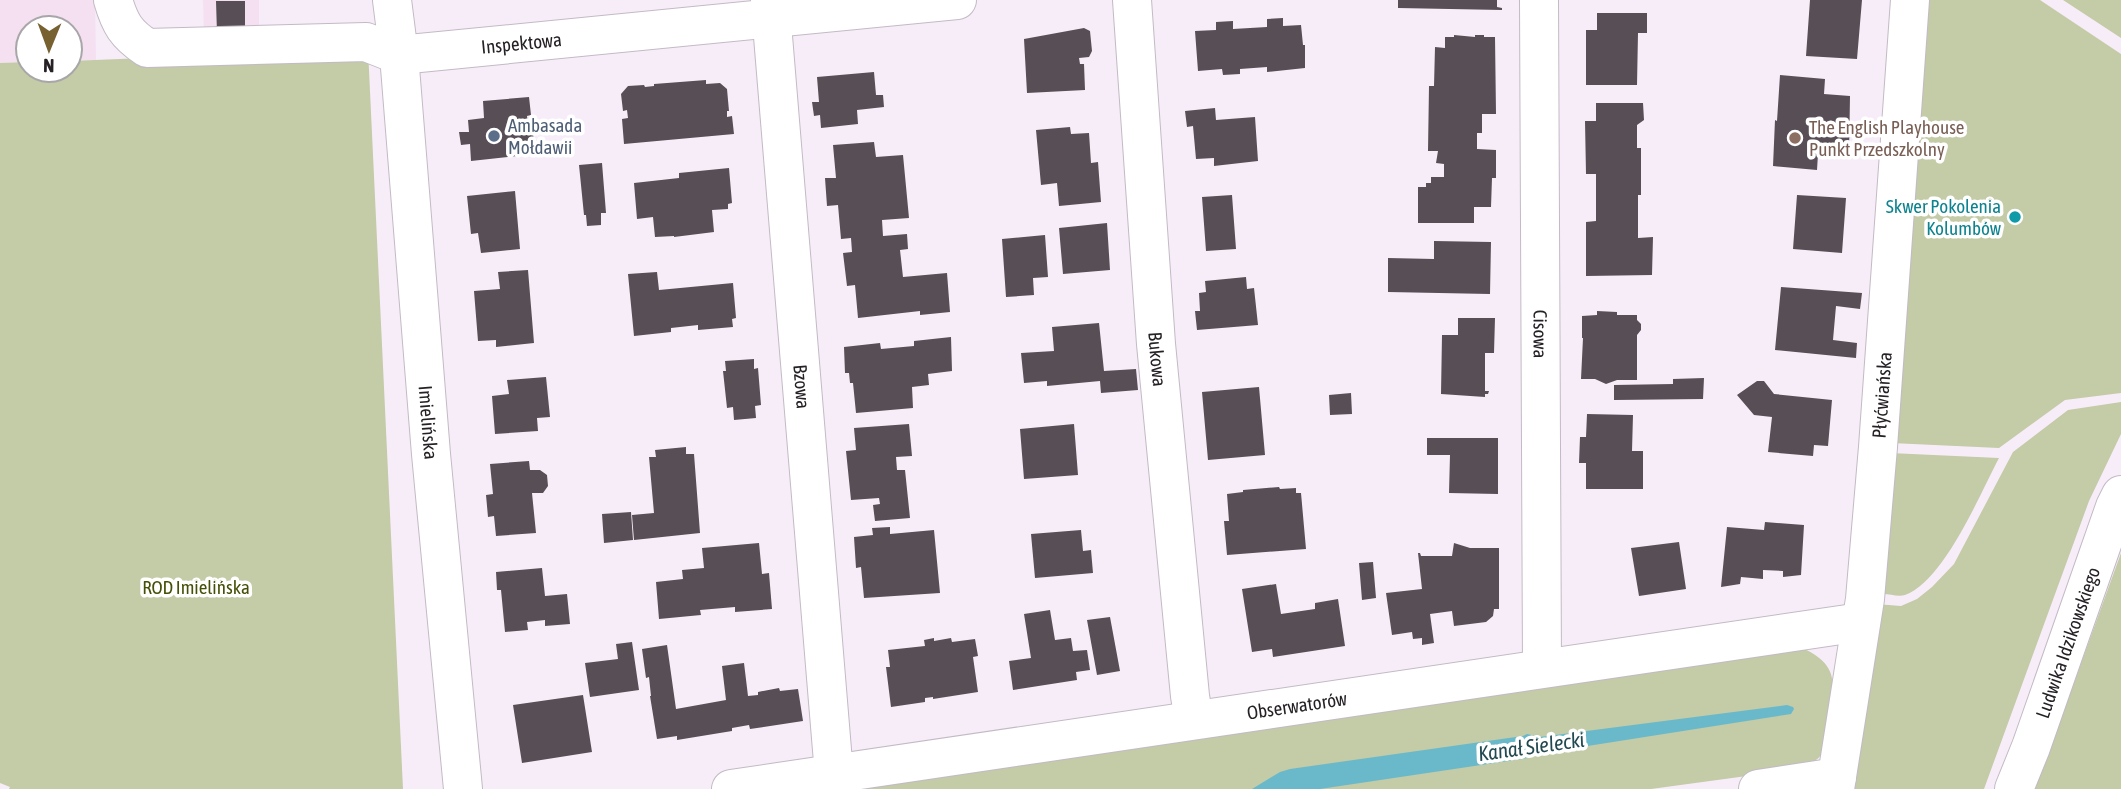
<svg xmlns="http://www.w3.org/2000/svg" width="2121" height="789" viewBox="0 0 2121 789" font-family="'Asap Condensed',sans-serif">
	<rect width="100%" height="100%" fill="#f7edf9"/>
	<!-- industrial -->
	<path fill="#f4e0f0" d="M0 0H95L96 60 70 61V28H28V62L0 63Z
		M203 0H259V31L204 33Z"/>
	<!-- green -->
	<path fill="#c4cba7" d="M1926 0H2040L2121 54V393L2065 400 1999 448 1891 443Z
		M2063 0H2121V38Z
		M368 49 403 789H9L10 787 0 783V63L28 62V70H70V61Z
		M2121 402V434L2089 501 1984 789H1848L1876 604 1901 606 1917 599 1932 587 1954 564 2013 452 2068 410Z
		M1890 453 1999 458C1980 494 1944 581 1905 595 1898 597 1890 594 1883 594Z
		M2121 553V789H2034L2041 774Z
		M1802 648C1841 665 1834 686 1829 722 1827 733 1827 745 1821 755 1815 764 1801 766 1791 770L1651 789H841Z"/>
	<!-- water -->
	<path fill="#69b9cb" d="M1787 705 1793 707 1794 709 1791 714 1543 753 1528 758 1320 789H1252L1280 772 1290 769 1523 736 1527 734 1540 737Z"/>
	<!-- building -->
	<path fill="#574e56" d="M1398 0H1497V7L1502 8V10L1398 8Z
		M1810 0H1862L1857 59 1806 56Z
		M216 1H245V33H217Z
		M1597 13H1647V33H1638L1637 85H1586V30H1597Z
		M1283 18V26L1301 25 1303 45H1305V68L1267 72V67L1240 69V74L1223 75 1222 69 1198 71 1195 31 1216 30V22L1233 21V29L1267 27V19Z
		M1084 28 1090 31 1092 51 1089 57 1079 58 1080 64H1084L1085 90 1027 93 1024 39Z
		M1454 35 1475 37V35H1484V37H1495L1496 114H1482V133H1477V149L1496 150V178H1492L1491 207H1474V223H1418V187H1426V183H1431V177H1444V164L1436 163 1438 151H1428L1429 86H1434L1435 47 1445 48V37H1454Z
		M874 72 876 95H883L884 107 857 110 858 124 821 128 820 115 814 116 812 102H819L817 77Z
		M1780 75 1825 79 1824 94 1850 96 1849 156 1818 154 1817 170 1773 166 1775 120 1777 121Z
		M706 80V84L720 83 727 89 729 111H727V117L732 116 734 134 624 144 622 119 628 118 627 110 623 111 621 94 628 86 644 85 645 87 654 86V84Z
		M529 97 531 115 527 116 529 133H533L535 154 471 161 470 144 461 145 459 132H469L468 120 484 118 483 101Z
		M1596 103H1643L1644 120 1637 125V148H1641V195H1638V238L1653 237 1652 275 1586 276V222L1596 221V174H1586L1585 121H1596Z
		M1215 108 1216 120 1255 117 1258 161 1214 166V158L1196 159 1193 126 1187 127 1185 111Z
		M1070 127 1071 134 1089 133 1091 163 1098 162 1101 202 1059 206 1057 183 1041 185 1036 130Z
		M874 142 876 157 903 155 909 218 882 220 883 236 907 234 908 249 900 250 903 277 947 273 950 312 920 315V311L858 318 855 285 847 286 843 253 852 252 851 238 841 239 838 205 827 206 825 178H836L833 145Z
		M602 163 606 213H601V225L587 226 586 215H584L579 165Z
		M729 168 732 203 728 204V209L712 210 714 232 674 237V236L655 237 653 217 637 219 634 183 679 178V173Z
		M515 191 520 249 481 253 478 233 471 234 467 196Z
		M1232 195 1236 249 1206 251 1202 197Z
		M1797 195 1846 198 1842 253 1793 249Z
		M1107 223 1110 270 1063 274 1059 228Z
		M1045 235 1048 277 1033 278 1034 295 1006 297 1002 239Z
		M1434 241 1491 242 1490 294 1388 292V258L1434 259Z
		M528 270 534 343 496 347V340L478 341 474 291 500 289 498 272Z
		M657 272 659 290 733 283 736 318 732 319 733 327 698 330V325L671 328V332L634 336 628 274Z
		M1246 277 1247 289 1254 288 1258 325 1197 330 1195 311H1200L1199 293 1206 292 1205 281Z
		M1781 287 1862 293 1860 309 1836 306 1833 340 1857 343 1856 358 1775 350Z
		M1597 311 1617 312V315H1637V320L1641 324V330L1637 335V380H1617L1606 384 1595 379H1581L1583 338H1582V316L1597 315Z
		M1458 318H1495L1494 353H1485V391H1489L1488 394H1485V397L1441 394 1442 335H1458Z
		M1099 323 1104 371 1136 369 1138 390 1101 393 1100 381 1047 386V381L1024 383 1021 353 1054 351 1052 327Z
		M951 337 952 371 928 374 929 385 912 387 913 408 856 413 853 383H850L849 373H845L844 347 880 343 881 349 914 346V341Z
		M754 359V369L758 368 761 405 755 406 756 418 734 420 733 407 727 408 723 371H726L725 361Z
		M546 377 550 417 537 418 538 431 495 434 492 396 509 394 507 380Z
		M1704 378 1703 399 1614 400V385L1673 384V379Z
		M1757 381H1764L1774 394 1832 400 1828 446 1814 445 1813 456 1768 452 1772 417 1754 415 1737 395Z
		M1259 387 1265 455 1208 460 1202 392Z
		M1351 393 1352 414 1330 415 1329 395Z
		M1587 414 1633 415 1632 451H1643V489H1586V463H1579L1580 437H1586Z
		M909 424 912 456 896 457 897 470H905L910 518 875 521 873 505 880 504 879 498 851 500 846 451 856 450 854 428Z
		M1074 424 1078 475 1024 479 1020 429Z
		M1427 438H1498V494L1449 493 1450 455H1427Z
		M686 447V454H694L700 533 634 540 632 515 654 513 649 457H656L655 450Z
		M529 461 530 470H540L547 475 548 486 543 493H532L536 533 496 536 494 516 488 517 486 495 493 494 490 464Z
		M1279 487 1280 489 1296 488V493H1301L1306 549 1227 555 1224 521H1229L1227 494 1243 492V490Z
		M631 512 633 540 604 543 602 514Z
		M1765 522 1804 525 1801 575 1783 577V571L1763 570V579L1741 577 1740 584 1721 587 1727 527 1764 530Z
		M890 527V534L934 530 940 593 864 598 861 567 856 568 854 537 873 535 872 528Z
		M1081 530 1083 551 1091 550 1093 573 1035 578 1031 534Z
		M1679 542 1686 589 1639 596 1631 548Z
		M759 543 762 574 769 573 772 609 735 612V607L700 610 701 615 659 619 656 582 683 579 682 570 704 568 702 548Z
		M1454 543 1470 548H1499V609H1494L1493 616 1486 622 1454 626 1452 611 1430 614 1434 643 1422 645V638L1413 639 1412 632 1392 635 1386 593 1422 589 1418 553H1420L1421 556H1452Z
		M1373 562 1376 598 1362 600 1359 563Z
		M542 568 545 596 567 594 570 624 545 626V620L527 622 528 630 505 632 501 590H497L496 572Z
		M1276 584 1281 614 1315 609V603L1338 599 1345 646 1273 657 1272 649 1252 652 1242 589Z
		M1050 610 1055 640 1071 638 1073 651 1087 650 1090 670 1076 672 1077 680 1013 690 1009 661 1031 658 1024 614Z
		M1110 617 1120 671 1097 675 1087 620Z
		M934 638V641L951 638 952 642 975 639 978 656 973 657 978 692 933 699V697L925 698V702L891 707 886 667H890L888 650 925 646 924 640Z
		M632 642 639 690 590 697 585 663 618 659 616 644Z
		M667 645 676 709 726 700 722 666 744 663 748 696 758 695V692L779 688 780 691 798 689 803 721 750 729 749 725 732 728V731L677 740V736L657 739 650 696H651L649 677 646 678 642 649Z
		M583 695 592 752 522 763 513 705Z"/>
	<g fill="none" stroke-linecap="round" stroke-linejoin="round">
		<!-- minor casing -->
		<g stroke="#c3bac5" stroke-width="40">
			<g id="minor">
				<path id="s1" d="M113 0C120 24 126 34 147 48L366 42 399 55 957 0"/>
				<path id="s2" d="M392 0 399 55 431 454 463 789"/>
				<path id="s3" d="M770 0 834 774"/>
				<path id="s4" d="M1132 0 1156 344 1190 696 1194 720"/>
				<path id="s5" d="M1539 0 1542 668"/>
				<path id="s6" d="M731 789 1861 622"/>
				<path d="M1758 789 1837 777"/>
				<path id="s7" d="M1835 789 1865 599 1878 447 1910 0"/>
				<path id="s8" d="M2014 789 2031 747 2115 507 2121 495"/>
			</g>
		</g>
		<!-- minor -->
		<use href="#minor" stroke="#fff" stroke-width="38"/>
	</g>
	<!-- markers -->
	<circle fill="#5c6f8a" stroke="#fff" stroke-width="2.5" cx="494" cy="136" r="7"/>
	<circle fill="#8d6e63" stroke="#fff" stroke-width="2.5" cx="1795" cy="138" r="7"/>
	<circle fill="#0f9aa8" stroke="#fff" stroke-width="2.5" cx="2015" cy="217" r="7"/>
	<g text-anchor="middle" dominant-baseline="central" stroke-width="7" stroke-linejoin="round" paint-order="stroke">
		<!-- street labels -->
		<g font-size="19" fill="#252125" stroke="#fff">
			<text stroke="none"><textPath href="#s1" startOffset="438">Inspektowa</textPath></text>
			<text stroke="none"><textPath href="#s5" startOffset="334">Cisowa</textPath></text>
			<text stroke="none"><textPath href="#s4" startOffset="360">Bukowa</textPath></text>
			<text stroke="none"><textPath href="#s3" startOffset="388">Bzowa</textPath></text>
			<text stroke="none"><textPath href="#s7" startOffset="397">Płyćwiańska</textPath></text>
			<text stroke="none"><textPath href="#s2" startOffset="424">Imielińska</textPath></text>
			<text stroke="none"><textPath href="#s8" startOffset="156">Ludwika Idzikowskiego</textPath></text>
			<text stroke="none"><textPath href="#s6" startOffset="572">Obserwatorów</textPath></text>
		</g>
		<!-- service labels -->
		<g font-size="19" fill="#4e5e75" stroke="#fff" text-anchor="start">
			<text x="508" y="125">Ambasada<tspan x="508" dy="22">Mołdawii</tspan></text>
		</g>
		<!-- education labels -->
		<g font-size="19" fill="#785e54" stroke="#fff" text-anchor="start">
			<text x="1809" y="127">The English Playhouse<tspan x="1809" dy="22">Punkt Przedszkolny</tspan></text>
		</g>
		<!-- culture labels -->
		<g font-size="19" fill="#0d838f" stroke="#fff" text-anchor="end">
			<text x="2001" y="206">Skwer Pokolenia<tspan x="2001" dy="22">Kolumbów</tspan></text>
		</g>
		<!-- park labels -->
		<g font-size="19" fill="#464f06" stroke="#fff">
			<text x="196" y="587">ROD Imielińska</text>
		</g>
		<!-- water labels -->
		<g font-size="21" font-style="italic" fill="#224850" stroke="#fff">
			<text transform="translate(1531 746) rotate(-8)">Kanał Sielecki</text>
		</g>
	</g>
	<!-- north arrow -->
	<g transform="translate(49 49) rotate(181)"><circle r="33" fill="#ffffff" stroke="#a8a6a8" stroke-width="2"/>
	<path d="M0-5L12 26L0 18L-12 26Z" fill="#776131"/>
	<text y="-10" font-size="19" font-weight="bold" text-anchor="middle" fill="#252125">N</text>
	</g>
</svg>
